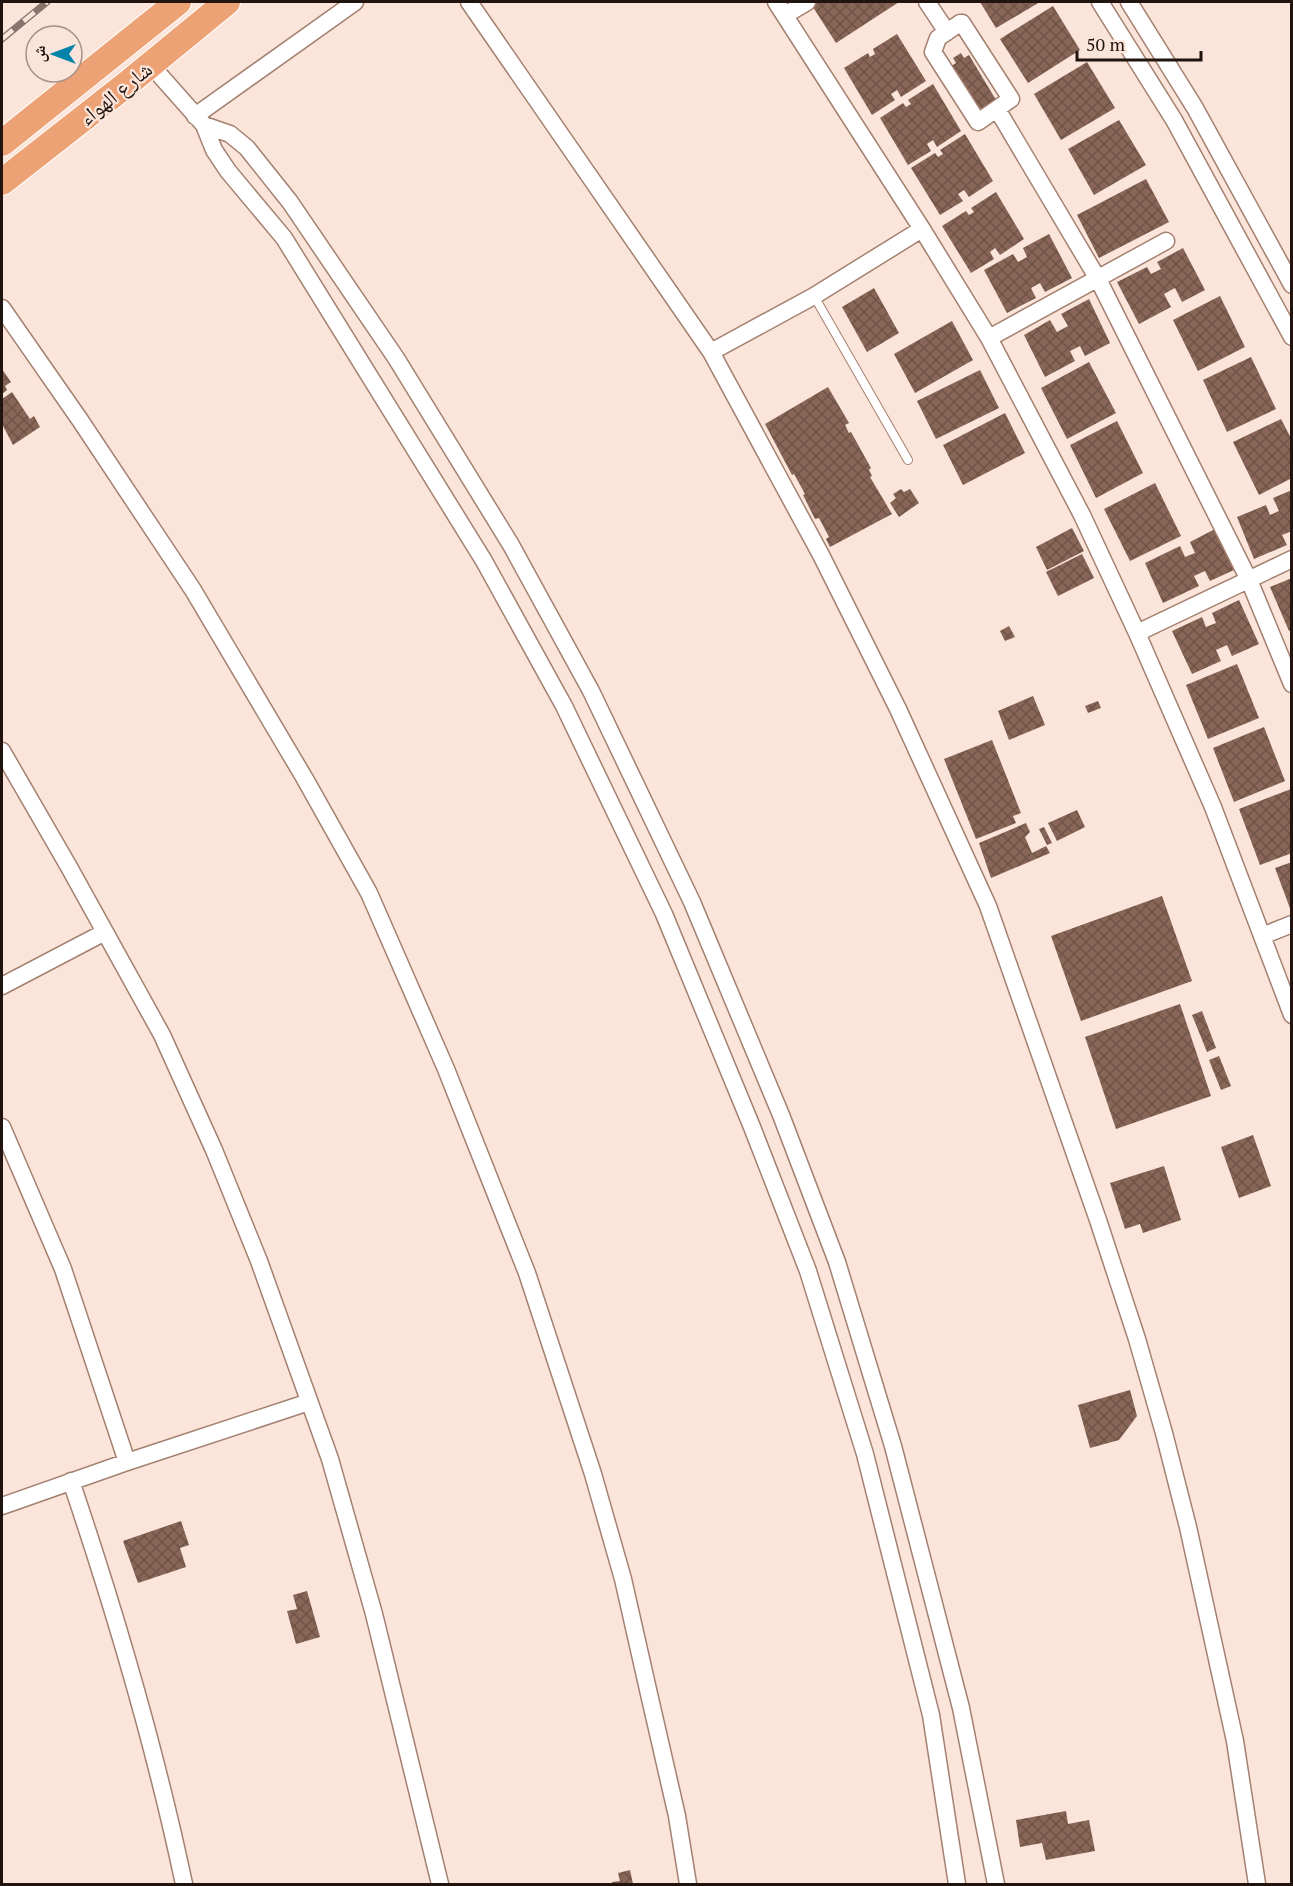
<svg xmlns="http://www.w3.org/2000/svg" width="1293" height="1886" viewBox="0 0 1293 1886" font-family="'PT Serif','Noto Naskh Arabic',serif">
	<defs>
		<pattern id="building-cross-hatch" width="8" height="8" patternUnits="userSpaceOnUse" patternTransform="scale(1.5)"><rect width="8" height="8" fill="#886657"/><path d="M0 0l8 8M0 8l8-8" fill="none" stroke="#6f5346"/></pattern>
	</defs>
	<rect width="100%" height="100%" fill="#fbe4d9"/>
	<!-- building -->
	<path fill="url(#building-cross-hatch)" d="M814 2H899L836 43 811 4Z
		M980 2H1040L996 28Z
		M1053 6 1080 50 1028 83 1000 39Z
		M897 34 926 81 901 97 897 90 891 94 895 100 872 115 844 68 868 53 870 57 875 54 873 49Z
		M961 53 964 58 969 55 996 100 977 111 950 67 956 63 953 58Z
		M1087 62 1115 108 1061 140 1034 94Z
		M933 84 961 131 937 147 933 140 927 144 931 151 908 165 880 118 903 103 906 107 911 104 908 100Z
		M1119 120 1146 165 1094 195 1068 149Z
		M965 134 993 181 969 197 964 190 958 194 963 201 940 215 911 168 935 153 938 157 943 154 940 150Z
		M1146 179 1169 222 1099 258 1077 215Z
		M996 192 1024 239 1000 255 995 248 990 252 994 259 971 273 942 226 966 211 969 215 974 212 971 208Z
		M1049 234 1072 278 1045 292 1040 283 1031 288 1036 298 1007 313 984 270 1013 254 1018 262 1027 257 1023 248Z
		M1183 248 1205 290 1182 302 1175 288 1164 294 1171 307 1139 324 1117 282 1147 267 1151 274 1161 269 1157 262Z
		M874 288 899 333 867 352 842 307Z
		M1220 296 1245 347 1198 371 1173 320Z
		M1089 299 1110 343 1085 356 1080 346 1070 351 1075 361 1045 377 1024 335 1050 320 1057 332 1068 326 1061 314Z
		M952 321 973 360 915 393 894 354Z
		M1251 357 1276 409 1227 432 1203 380Z
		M1089 362 1116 413 1067 439 1041 388Z
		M2 369 11 382 5 386 7 390 2 394Z
		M980 370 999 408 936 439 917 401Z
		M828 387 849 423 845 425 849 433 851 432 871 468 869 470 872 476 870 477 892 514 830 547 826 539 829 537 819 518 815 519 803 495 805 494 794 474 792 475 765 424Z
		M12 392 30 419 34 416 40 427 13 445 2 424V399Z
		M1005 413 1025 453 963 485 943 445Z
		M1281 419 1292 440V478L1259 495 1233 442Z
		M1117 421 1143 473 1096 498 1070 445Z
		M1155 483 1181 536 1130 561 1104 509Z
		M901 489 904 492 910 489 919 503 899 517 890 503 896 498 893 494Z
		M1292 490V531L1282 535 1287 545 1254 559 1237 517 1266 505 1270 515 1279 511 1273 498Z
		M1072 528 1084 551 1047 570 1036 547Z
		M1215 529 1234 570 1210 581 1205 571 1194 576 1199 586 1163 603 1145 563 1180 546 1185 557 1195 553 1190 542Z
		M1082 554 1094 578 1058 596 1046 572Z
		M1292 578V629L1289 631 1270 587Z
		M1239 600 1259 644 1232 656 1227 645 1216 650 1221 661 1192 674 1172 631 1202 617 1206 627 1216 623 1212 613Z
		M1009 626 1015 637 1005 641 1000 631Z
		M1237 664 1259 718 1208 739 1186 685Z
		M1033 696 1045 725 1009 740 998 711Z
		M1098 701 1101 708 1088 713 1085 706Z
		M1264 727 1285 781 1234 802 1213 748Z
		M992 740 1021 813 1013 816 1016 823 976 839 944 759Z
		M1291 789 1292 853 1260 865 1239 809Z
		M1077 810 1085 827 1057 841 1048 823Z
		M1026 823 1030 832 1025 837 1032 853 1046 846 1050 853 991 878 979 843Z
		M1044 827 1052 843 1047 845 1039 829Z
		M1292 862V911H1291L1275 868Z
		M1162 896 1192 981 1081 1021 1051 936Z
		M1180 1004 1211 1096 1116 1129 1085 1037Z
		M1202 1011 1216 1048 1207 1052 1192 1015Z
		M1219 1056 1231 1086 1221 1090 1209 1060Z
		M1253 1135 1271 1186 1239 1198 1221 1147Z
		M1164 1166 1181 1220 1143 1233 1140 1224 1125 1229 1110 1183Z
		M1130 1390 1137 1416 1119 1440 1090 1448 1078 1405Z
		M181 1521 189 1545 180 1548 186 1567 138 1583 123 1541Z
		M307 1591 320 1637 296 1644 287 1611 297 1609 293 1595Z
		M1066 1811 1068 1824 1089 1820 1095 1851 1046 1860 1042 1843 1020 1847 1016 1820Z
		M630 1870 633 1884H613L612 1882 620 1881 618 1873Z"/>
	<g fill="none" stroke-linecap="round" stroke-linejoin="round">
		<!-- service casing -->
		<g stroke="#a38070" stroke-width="10">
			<path id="service" d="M814 296 908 460"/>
		</g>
		<!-- minor casing -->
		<g stroke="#a38070" stroke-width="19">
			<path id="minor" d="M469 2 711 352 821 555 898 709 988 906 1098 1220 1137 1339 1164 1433 1188 1527 1235 1741 1257 1884
				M776 2 922 229 989 338 1082 515 1137 633 1213 807 1292 1015
				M927 2 947 32
				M1100 2 1174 120 1292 337
				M1129 2 1195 108 1292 285
				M785 15 807 2
				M960 23H962L1011 99 978 122 933 52 938 38Z
				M150 64 204 125 214 150 228 171 284 238 484 561 564 706 664 914 752 1127 808 1271 865 1454 931 1715 957 1884
				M997 109 1098 279 1249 580 1292 684
				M195 116 355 2
				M204 125 230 134 247 148 290 202 396 358 511 545 591 691 692 902 781 1115 837 1262 893 1446 961 1708 996 1884
				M2 308 80 420 193 590 305 779 369 893 446 1069 527 1273 593 1474 623 1579 649 1694 677 1816 688 1884
				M989 338 1166 241
				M711 352 814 296 922 229
				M1137 633 1292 559
				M2 751 69 867 162 1035 214 1150 259 1261 330 1459 374 1614 440 1884
				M1262 936 1292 924
				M2 986 105 932
				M2 1127 63 1269 127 1462
				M71 1481C116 1614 155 1747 184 1884
				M2 1506 127 1462 309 1402"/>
		</g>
		<!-- primary casing -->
		<g stroke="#fff" stroke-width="28">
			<path id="primary" d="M2 143 178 2
				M2 182 127 84 227 2"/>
		</g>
		<!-- service -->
		<use href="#service" stroke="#fff" stroke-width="8"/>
		<!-- minor -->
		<use href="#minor" stroke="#fff" stroke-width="16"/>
		<!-- primary -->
		<use href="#primary" stroke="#eca275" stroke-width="26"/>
		<!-- rail casing -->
		<g stroke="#87756d" stroke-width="7">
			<path id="rail" d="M2 39 47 2"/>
		</g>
		<!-- rail -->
		<use href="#rail" stroke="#fbe4d9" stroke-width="4.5" stroke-dasharray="14" stroke-linecap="butt"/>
	</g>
	<g text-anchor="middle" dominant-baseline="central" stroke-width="4.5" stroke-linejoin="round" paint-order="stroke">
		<!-- street labels -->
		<g font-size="21" fill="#21140e" stroke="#fbe4d9">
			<text transform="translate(115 93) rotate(-39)">شارع الهواء</text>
		</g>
	</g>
	<!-- border -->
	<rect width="1293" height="1886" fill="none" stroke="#21140e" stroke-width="6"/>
	<!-- north arrow -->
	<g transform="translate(54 54) rotate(270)"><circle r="28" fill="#fbe4d9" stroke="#a49188" stroke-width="1.5"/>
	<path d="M0-4.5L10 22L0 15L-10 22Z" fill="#0283a7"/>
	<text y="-9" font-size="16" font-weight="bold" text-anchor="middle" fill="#21140e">ش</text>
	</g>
	<!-- scale -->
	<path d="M1077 51v9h124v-9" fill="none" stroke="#21140e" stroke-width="3"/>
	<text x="1086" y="51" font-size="18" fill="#21140e" stroke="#fbe4d9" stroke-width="4.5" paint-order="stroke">50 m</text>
</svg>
